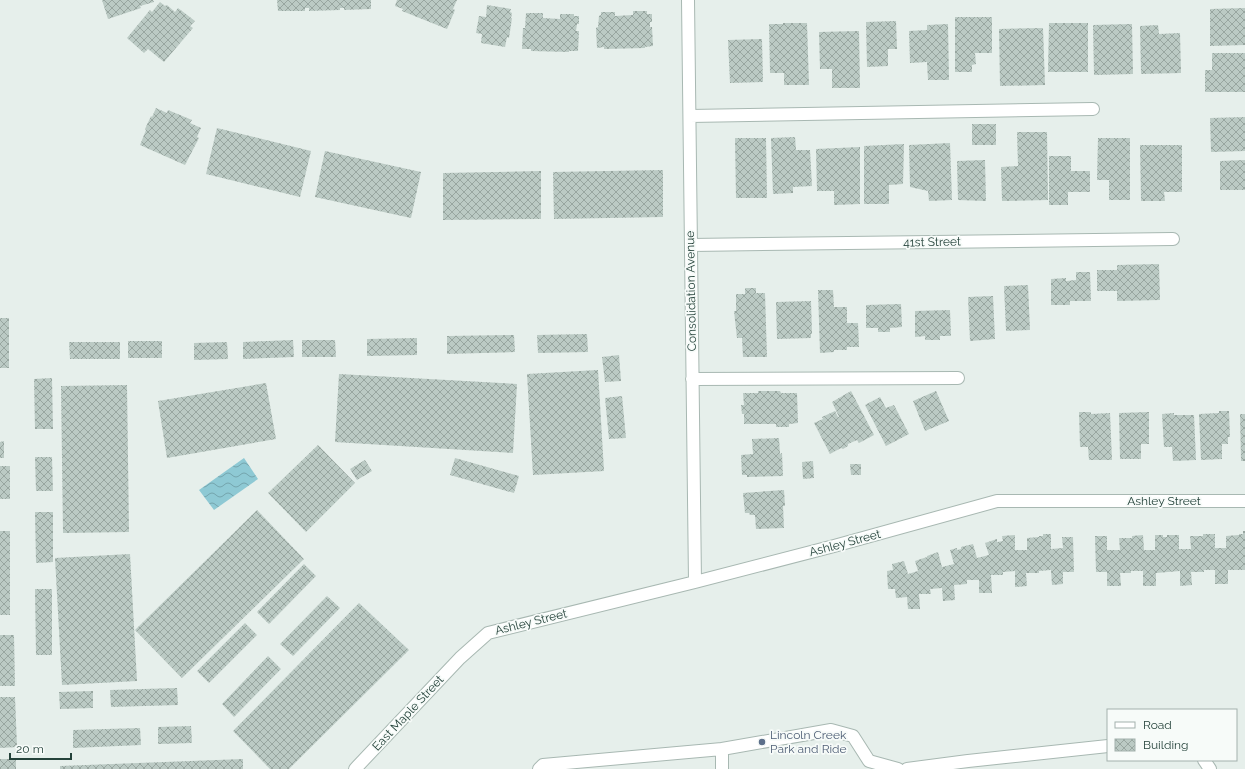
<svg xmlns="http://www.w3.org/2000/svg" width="1245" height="769" viewBox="0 0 1245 769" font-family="Raleway,sans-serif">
	<defs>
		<pattern id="water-waves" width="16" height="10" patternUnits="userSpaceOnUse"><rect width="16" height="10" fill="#8ec9d4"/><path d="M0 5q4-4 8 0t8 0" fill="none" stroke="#74a5ad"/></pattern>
		<pattern id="building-cross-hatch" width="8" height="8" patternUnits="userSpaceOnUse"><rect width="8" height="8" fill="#bbcac4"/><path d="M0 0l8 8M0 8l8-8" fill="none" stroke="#98a6a0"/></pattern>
	</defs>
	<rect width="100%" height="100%" fill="#e6efeb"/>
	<!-- water -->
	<path fill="url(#water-waves)" d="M244 458 258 479 214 510 199 490Z"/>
	<!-- building -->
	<path fill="url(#building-cross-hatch)" d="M102 0H153L154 2 140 6 141 8 108 19Z
		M277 0H371V9L344 10V8H340V10L309 11V8H305V11H278Z
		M397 0H457L453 9 455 10 447 29 402 11 403 9 395 6Z
		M160 2 165 6 167 5 175 12 178 8 195 21 190 26 193 28 164 62 148 49 144 53 127 38 150 10 152 12Z
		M487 5 511 9 510 12 512 13 511 18H512L509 38 507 37 505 47 481 43 482 34 476 33 479 16 486 17Z
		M1245 8V45L1210 46V9Z
		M633 11H647V14H652V22H650V27H652L653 46 645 47V48L604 49V47L597 48 596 28 598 27 599 16 601 15V12H615V16L633 15Z
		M526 13H543V18L560 19V14H574V16H579V24H577L576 31H579L578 51H569V52L531 51V49H522L523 28H525Z
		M955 17H992V53H975L976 64 972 65V72H955Z
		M896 21 897 49H888V66L867 67 866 22Z
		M783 23H807L809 85H784V73H770L769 24H783Z
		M1049 23H1088V72H1048Z
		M948 24 949 80H928L927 62 910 63 909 31 927 30V25Z
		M1132 24 1133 74 1094 75 1093 25Z
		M1158 25 1159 34 1180 33 1181 73 1141 74 1140 26Z
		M1043 28 1045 85 1000 86 999 29Z
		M859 31 860 88H832V69H820L819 32Z
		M762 39 763 82 730 83 728 40Z
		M1212 53H1245V92H1205V70H1212Z
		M156 108 167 113 168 110 192 120 190 123 201 128 197 137 199 138 185 165 140 145 146 130 145 129 151 116 152 117Z
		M1245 117V151L1211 152 1210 118Z
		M972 124H996V145H972Z
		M217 128 311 151 300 197 206 174Z
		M1017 132H1047L1048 200 1002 201 1001 167 1018 166Z
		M795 137 796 150H810L812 186 793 187V193L773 194 771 138Z
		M735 138H766L767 198H736Z
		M1098 138H1130V200H1109V180H1097Z
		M950 143 952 200 929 201 928 191 910 187 909 145Z
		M904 144 903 184 889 185V204H864V146Z
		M1140 145H1182V192H1164L1165 201H1141Z
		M860 147V204L834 205V191H817L816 149Z
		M325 151 421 172 411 218 315 197Z
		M1049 156H1071V171H1090V192H1068V205H1049Z
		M985 160 986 201 958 200 957 161Z
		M1245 160V190H1220V161Z
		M663 170V217L554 219 553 172Z
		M541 171V219L443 220V173Z
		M1159 264 1160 300 1117 301V291H1097V270H1117V265Z
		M1076 272H1090L1091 301H1070V305H1051V279L1066 278V281L1076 280Z
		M1028 285 1030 330 1006 331 1004 286Z
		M745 288H756V293H765L767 357H743L742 338H737L734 311H736V294H745Z
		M818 290H833L834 307H847V323H858L859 347H847V350H834V352L820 353Z
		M993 296 995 339 970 341 968 297Z
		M811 301 812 334H811V338L777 339 776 302Z
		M901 304 902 327 890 328V332H878V328H866V305Z
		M950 310 951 336H940V340H925V336L915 337V311Z
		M0 318H9V368H0Z
		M587 334 588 352 538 353 537 335Z
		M514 335 515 352 447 354V336Z
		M417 338V355L367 356V339Z
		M293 340 294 357 243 359V342Z
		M302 340H335L336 357H302Z
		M128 341H162V358H128Z
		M69 342H120V359H70Z
		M227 342 228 359 194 360V343Z
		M619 355 621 381 605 382 602 357Z
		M598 370 604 471 533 475 527 374Z
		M339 374 517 384 513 453 335 442Z
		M52 378 53 429H35L34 379Z
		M266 383 276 439 167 458 158 401Z
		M127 385 129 532 63 533 61 386Z
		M758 391H780L781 393H797L798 423 789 424V427H776V424H744V414H742L741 405H744L743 393H758Z
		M851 391 874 435 859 443 857 440 848 444V446L843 449 841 448 830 454 814 423 823 419 822 417 835 411 838 417H839L832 402Z
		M936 391 949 421 925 431 913 401Z
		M622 396 626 438 609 439 605 398Z
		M880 397 886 408 894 405 909 434 886 446 865 405Z
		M1219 411H1229L1230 437H1228V444H1222V459L1201 460 1199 414 1219 413Z
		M1079 412H1091V414L1110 413 1112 460H1089L1088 447H1080Z
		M1149 412V444H1141V459H1120L1119 413Z
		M1174 413V415H1194L1196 460 1173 461 1172 447H1164L1162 414Z
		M1240 414H1245V461H1241Z
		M779 438 780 454 782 453 783 476 747 477V475H742L741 455 753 454 752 439Z
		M4 441V458H0V442Z
		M318 445 355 483 306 532 268 493Z
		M35 457H52L53 491H36Z
		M455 458 519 476 514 493 450 475Z
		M365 460 372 471 357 480 350 469Z
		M813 461 814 478 803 479 802 462Z
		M850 464H861V475H851Z
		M0 466H10V499H0Z
		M784 490 785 506H783L784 528 756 529 755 515H750L749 513H745L743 493Z
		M257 510 304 559 182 678 135 630Z
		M35 512H53V562L36 563Z
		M0 531H10V615H0Z
		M1243 531H1245V570H1228V584H1215V570H1204V572H1191L1192 585 1180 586V571L1156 573V586H1143V571H1131V573H1120L1121 586H1107V572H1096L1095 536H1107V550H1120L1119 538H1132V536L1143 535 1144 550H1155V535H1163V537H1167V535H1179V549H1191L1190 536H1203V534H1215V548H1226V536L1239 535V534H1243Z
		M1043 534H1051V549L1063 548 1062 537H1073L1074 572H1063V584L1052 585 1051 570 1039 571V573H1026L1027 586 1015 587V571L1003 572V575H991L992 593H979V580H967V584L954 585 955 600 943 601 942 588 930 589 931 594H919L920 609H908L907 597 896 598 895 589H888L887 571 893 570 892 564 904 561 908 574 918 571 915 561 927 557V556L938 552 942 567 954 564 950 550 957 548V550L961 549V547L973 544 977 558 989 555 985 543 997 539V542L1003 541 1002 536 1015 535V550H1027V538L1039 537V536H1043Z
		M130 554 137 681 62 685 55 558Z
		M304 564 316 576 269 624 257 612Z
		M35 589H52V655H36Z
		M327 596 340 608 293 656 280 644Z
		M359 603 409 650 289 769H270L233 731Z
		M245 623 257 635 209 683 197 671Z
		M0 635H14L15 686H0Z
		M268 656 281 669 234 717 222 704Z
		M177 688 178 705 111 707 110 690Z
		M93 691V708L60 709 59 692Z
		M0 697H15L17 747 0 748Z
		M191 726 192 743 158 744V727Z
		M140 728 141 745 73 748V730Z
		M0 759H16V769H0Z
		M243 759V769H60V766Z"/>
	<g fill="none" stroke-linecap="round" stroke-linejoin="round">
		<!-- minor casing -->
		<g stroke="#a8b8b2" stroke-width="14">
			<path id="minor" d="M688 0 695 582
				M690 116 1093 109
				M691 245 1173 239
				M692 379 958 378
				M722 749 831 730 853 736 869 761 898 769
				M1204 760 1210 769
				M355 769 460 658 488 633 695 582 834 546 997 501H1245
				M539 769 543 765 722 749V769
				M907 769 968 761 1108 746"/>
		</g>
		<!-- minor -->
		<use href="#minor" stroke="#fff" stroke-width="12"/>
	</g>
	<!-- markers -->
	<circle fill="#5c6f8a" stroke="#f7fbf9" stroke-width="1.5" cx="762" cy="742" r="4"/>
	<g text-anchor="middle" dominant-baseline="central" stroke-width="3.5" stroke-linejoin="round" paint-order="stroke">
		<!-- street labels -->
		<g font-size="12" fill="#24423a" stroke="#f7fbf9">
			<text transform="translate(932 242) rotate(-1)">41st Street</text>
			<text transform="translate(691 291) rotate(-91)">Consolidation Avenue</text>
			<text x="1164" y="501">Ashley Street</text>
			<text transform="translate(845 543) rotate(-15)">Ashley Street</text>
			<text transform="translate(531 622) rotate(-14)">Ashley Street</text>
			<text transform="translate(408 713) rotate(-47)">East Maple Street</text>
		</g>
		<!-- service labels -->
		<g font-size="12" fill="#4e5e75" stroke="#f7fbf9" text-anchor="start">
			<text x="770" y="735">Lincoln Creek<tspan x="770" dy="14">Park and Ride</tspan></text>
		</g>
	</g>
	<!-- legend -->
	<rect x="1107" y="709" width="130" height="52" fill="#f7fbf9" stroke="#a3b1ad"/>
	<rect x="1115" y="722" width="20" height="6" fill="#ffffff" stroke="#a3b1ad"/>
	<text x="1143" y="729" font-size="12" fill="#24423a">Road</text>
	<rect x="1115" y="739" width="20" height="12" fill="url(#building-cross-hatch)" stroke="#a3b1ad"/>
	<text x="1143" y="749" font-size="12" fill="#24423a">Building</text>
	<!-- scale -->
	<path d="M10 753v6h61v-6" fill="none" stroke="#24423a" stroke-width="2"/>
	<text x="16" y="753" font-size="12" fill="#24423a" stroke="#f7fbf9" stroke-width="3" paint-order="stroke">20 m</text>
</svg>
